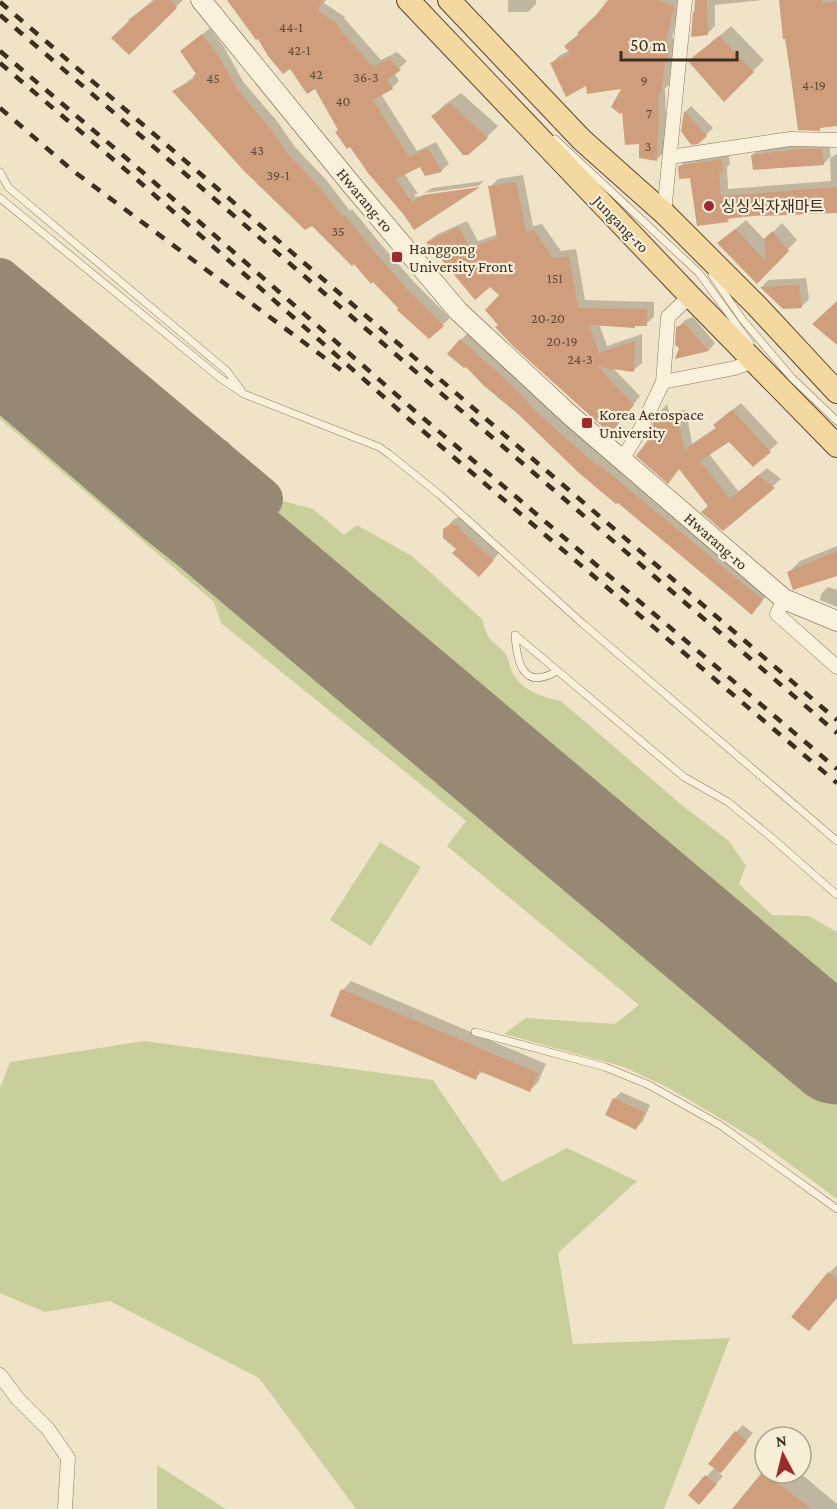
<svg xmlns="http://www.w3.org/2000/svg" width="837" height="1509" viewBox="0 0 837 1509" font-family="'Crimson Pro','Noto Sans KR',serif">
	<rect width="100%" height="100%" fill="#f0e4c8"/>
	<!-- green -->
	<path fill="#c9cf9b" d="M0 378 837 1088V1199L757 1140 667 1087 624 1067 504 1034 526 1018 615 1024 639 1005 447 846 466 821 221 623 214 602 0 419Z
		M279 500 313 509 344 535 357 525 412 556 482 619C484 626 486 634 491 640 495 645 501 647 505 653 510 660 509 668 513 674 524 692 543 697 561 701L683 806 729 841 746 866 739 884 772 915 809 916 837 932V1028L228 514 244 501 262 515Z
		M380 842 421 867 371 946 330 920Z
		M144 1041 433 1080 502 1182 567 1148 637 1181 558 1253 573 1344 730 1338 664 1509H356L259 1378 110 1301 45 1312 0 1293V1088L10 1062Z
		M157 1465 226 1509H157Z"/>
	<!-- shadow -->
	<path fill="#0003" d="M153 0H183L129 53 130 20Z
		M227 0H326L324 3 345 17 344 18 381 60 397 52 407 61 394 73 399 81 392 88 381 94 417 151 436 142 449 164 441 171 426 174 420 165 404 173 418 194H415V197L473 190 414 228 339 130 316 87 290 67 259 36Z
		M508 0H536V4L528 12H508Z
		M609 0H681L672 38 677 39 675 54 672 57 669 85 665 88 666 116 664 152 657 159 641 143 624 87 588 83 552 63 560 55 570 50 566 46 598 15Z
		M695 0H762L715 5V26L707 34 692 36Z
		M780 0H837V124L822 127 819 129Z
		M731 26 764 60 724 100 690 61Z
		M210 28 224 47 244 83 277 121 295 147 327 181 350 211 352 209 379 242 415 283 450 318 429 337 354 262 174 91 198 74 182 51Z
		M461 93 498 126 487 137 433 116 444 105Z
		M691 106 713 128 698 142 684 113Z
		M829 142 831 158 837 153V211L732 217 728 220 698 224 692 176 679 167 687 159 728 152 730 164 727 167 728 189 831 181 830 157 824 163 752 155 760 148Z
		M523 175 533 226 542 224 561 251 576 249 585 300 654 302V317L646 324H637L634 327 599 324 607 346 642 334V363L634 370 613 368 640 396 623 418 500 325 501 295 490 285 439 253 428 242 436 235 467 221 478 241 498 234 490 187 498 179Z
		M484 181 477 187 478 186 424 193 432 188Z
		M746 220 765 240 782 223 797 240 757 282 719 243Z
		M806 278 809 299 802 306 783 307 762 287 768 280Z
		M693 317 715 343 709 350 677 357 681 347 678 327 685 320Z
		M469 332 535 396 605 458 607 457 769 591 760 605 752 613 618 501 461 340Z
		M741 403 778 443 753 465 729 440 709 454 739 492 767 468 781 479 723 529 710 505 680 468 668 482 656 432 652 429 661 411 667 404 669 412 686 410 692 444 717 427 715 425 723 417Z
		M459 517 465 519 500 552 486 568 458 548 447 527 454 519Z
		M837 546V575L789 572 800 561Z
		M828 587 837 590V607L820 600 821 594Z
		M351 981 546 1064 538 1082 530 1090 483 1071 475 1078 343 990Z
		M621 1092 650 1105 643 1121 636 1128 614 1099Z
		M837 1265V1298L809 1329 829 1273Z
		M743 1425 753 1433 719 1473 723 1476 706 1496 690 1495 715 1467 736 1432Z
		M765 1471V1473H800L837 1504V1509H744L738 1504Z"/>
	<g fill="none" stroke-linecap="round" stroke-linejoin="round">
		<!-- taxiway -->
		<path stroke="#968974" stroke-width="42" d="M0 279 262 499
			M214 458C222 477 212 491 207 509L215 528"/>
		<!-- runway -->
		<path stroke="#968974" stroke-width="105" d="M0 346 176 497 215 528 837 1052"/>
	</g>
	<!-- building -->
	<path fill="#cf9f7d" d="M155 0H171L177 8 129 55 111 38 129 21 128 20Z
		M227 0H322L318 11 339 25 337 26 373 67 389 59 401 70 387 80 393 89 373 100 409 157 428 148 442 172 425 176 420 167 396 179 412 202 423 195 480 187 414 230 404 215 368 173 350 147 347 149 335 132 338 130 315 89 307 94 290 69 283 74 268 56 258 39 256 40Z
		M608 0H658L674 6 665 46 670 47 667 63 665 62 661 94H658L659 125H658L657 161 639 158V144L625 145 622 112 620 114 611 107 621 89 587 94 586 86 566 97 550 63 570 53 564 46 579 34 577 33 596 15Z
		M695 0H707L708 35 691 37 693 12 695 13Z
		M779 0H822V3L837 1V126L820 128V131L798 130 790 71 785 39H783Z
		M202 34 218 55 238 90 270 128 288 154 320 188 342 216 345 215 372 249 408 290 444 326 429 339 397 310 398 308 373 282 371 284 354 264 352 266 312 226 305 230 244 171 172 91 195 79 193 76 196 74 180 51Z
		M719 36 754 72 724 102 688 61Z
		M450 103 488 138 468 155H463L431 116Z
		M684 111 707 136 698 144 691 145 681 131Z
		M800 149H822L824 165 753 170 751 155Z
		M721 159 723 173H719L721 196 837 187V213L762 216V215L726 219 729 222 697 226 690 178 679 179 678 166Z
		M516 182 526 232 534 230 553 258 569 256 578 308 647 309V326H635V328L589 325 599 353 635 341 634 372 598 367 634 405 615 428 606 430 513 346 495 327 498 325 485 310 499 295 490 287 475 300 451 271 450 272 439 255 436 256 426 242 459 227 470 248 497 238 488 186Z
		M735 229 766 261 764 239 772 231 789 251 757 284 717 243Z
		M799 285 802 308 783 309 760 287Z
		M837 301V345L812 324Z
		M685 324 709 351 675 359 679 348 675 345 676 327Z
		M460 339 500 374 529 403 528 404 596 465 598 464 762 599 752 615 618 503 616 504 579 473 519 415 483 385 466 367 464 368 447 354Z
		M659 410 661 419 678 418 684 450 716 428 713 425 732 410 771 452 753 467 729 442 700 461 730 499 758 475 775 488 723 531 701 512 708 506 679 469 668 484 636 456 654 432 650 430Z
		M451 524 458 526 462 532 494 560 479 577 452 553 456 549 443 538V529Z
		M837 551V576L793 590 787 572Z
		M341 989 538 1073 530 1092 479 1071 476 1080 330 1016Z
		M613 1098 644 1112 636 1130 605 1115Z
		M828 1272 837 1279V1298L809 1331 791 1317Z
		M735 1431 747 1441 721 1473 708 1464Z
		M764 1470 765 1473 811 1509H732Z
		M705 1475 717 1484 699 1505 688 1495Z"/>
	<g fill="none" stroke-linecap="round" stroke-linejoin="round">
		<!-- service casing -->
		<g stroke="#8d765c" stroke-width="8">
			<path id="service" d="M555 139 699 273 750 343
				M0 172 8 187 227 371 241 390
				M0 198 220 378 244 394 379 447 389 454 440 495 582 623 837 841
				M712 275 742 319 792 378 837 421
				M515 635 684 777 728 802 772 838 837 895
				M515 635C517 663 523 691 557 671
				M475 1032 605 1067 649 1085 720 1125 837 1209"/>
		</g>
		<!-- minor casing -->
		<g stroke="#8d765c" stroke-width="15">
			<path id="minor" d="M670 157 790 139 837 140
				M664 213 685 0
				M663 382 735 368 753 361
				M622 460 641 428 663 382 668 317 690 296
				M784 599 777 614 837 667
				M0 1375 17 1398 48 1429 68 1458 65 1509"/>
		</g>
		<!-- secondary casing -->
		<g stroke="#6f573f" stroke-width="21">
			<path id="secondary" d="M201 0 351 184 458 311 571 416 784 599 837 621"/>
		</g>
		<!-- primary casing -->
		<g stroke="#5b4430" stroke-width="24">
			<path id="primary" d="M408 0 690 296 837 446
				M449 0 582 140 664 213 757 306 837 392"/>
		</g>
		<!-- service -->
		<use href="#service" stroke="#faf1dc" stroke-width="7"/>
		<!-- minor -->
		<use href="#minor" stroke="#faf1dc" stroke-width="14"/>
		<!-- secondary -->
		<use href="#secondary" stroke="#faf1dc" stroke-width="20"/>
		<!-- primary -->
		<use href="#primary" stroke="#f3d9a0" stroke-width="22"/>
		<!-- rail -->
		<path stroke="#3d2e20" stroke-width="4.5" stroke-dasharray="10 10" stroke-linecap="butt" d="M0 2 837 720
			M0 15 837 733
			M0 51 139 169 416 412 837 769
			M0 63 134 177 410 420 837 783
			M0 108 72 170 345 373"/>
	</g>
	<!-- markers -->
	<g fill="#9e2a2b" stroke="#f7eed8" stroke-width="2">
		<circle cx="709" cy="206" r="6"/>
		<rect x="391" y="251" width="12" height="12" rx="3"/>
		<rect x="581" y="417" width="12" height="12" rx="3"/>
	</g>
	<g text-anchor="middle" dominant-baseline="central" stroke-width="4.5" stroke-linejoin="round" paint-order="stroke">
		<!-- number labels -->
		<g font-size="14" fill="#624a37">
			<text x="291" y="27">44-1</text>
			<text x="299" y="50">42-1</text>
			<text x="316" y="74">42</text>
			<text x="366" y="77">36-3</text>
			<text x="213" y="78">45</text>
			<text x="644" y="80">9</text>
			<text x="814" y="85">4-19</text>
			<text x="343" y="101">40</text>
			<text x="649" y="113">7</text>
			<text x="648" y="146">3</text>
			<text x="257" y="150">43</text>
			<text x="278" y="175">39-1</text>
			<text x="338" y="231">35</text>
			<text x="555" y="278">151</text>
			<text x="548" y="318">20-20</text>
			<text x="562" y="341">20-19</text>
			<text x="580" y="359">24-3</text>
		</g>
		<!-- street labels -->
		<g font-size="16" fill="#3d2e20" stroke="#f7eed8">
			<text transform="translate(365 200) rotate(50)">Hwarang-ro</text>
			<text transform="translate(621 224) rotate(46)">Jungang-ro</text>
			<text transform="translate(716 541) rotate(41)">Hwarang-ro</text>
		</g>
		<!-- poi labels -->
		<g font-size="16" fill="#3d2e20" stroke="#f7eed8" text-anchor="start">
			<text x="721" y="206">싱싱식자재마트</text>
			<text x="409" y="248">Hanggong<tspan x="409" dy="18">University Front</tspan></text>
			<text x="599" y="414">Korea Aerospace<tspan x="599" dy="18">University</tspan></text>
		</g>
	</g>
	<!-- north arrow -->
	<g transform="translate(783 1455) rotate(353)"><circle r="28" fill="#f7eed8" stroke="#ada18e" stroke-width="1.5"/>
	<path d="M0-4.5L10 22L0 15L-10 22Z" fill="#9e2a2b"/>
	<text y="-9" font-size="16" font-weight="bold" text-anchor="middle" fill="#3d2e20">N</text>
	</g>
	<!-- scale -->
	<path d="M621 51v9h116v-9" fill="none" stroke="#3d2e20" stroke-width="3"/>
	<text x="630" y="51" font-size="18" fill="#3d2e20" stroke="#f7eed8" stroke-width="4.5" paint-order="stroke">50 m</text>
</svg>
